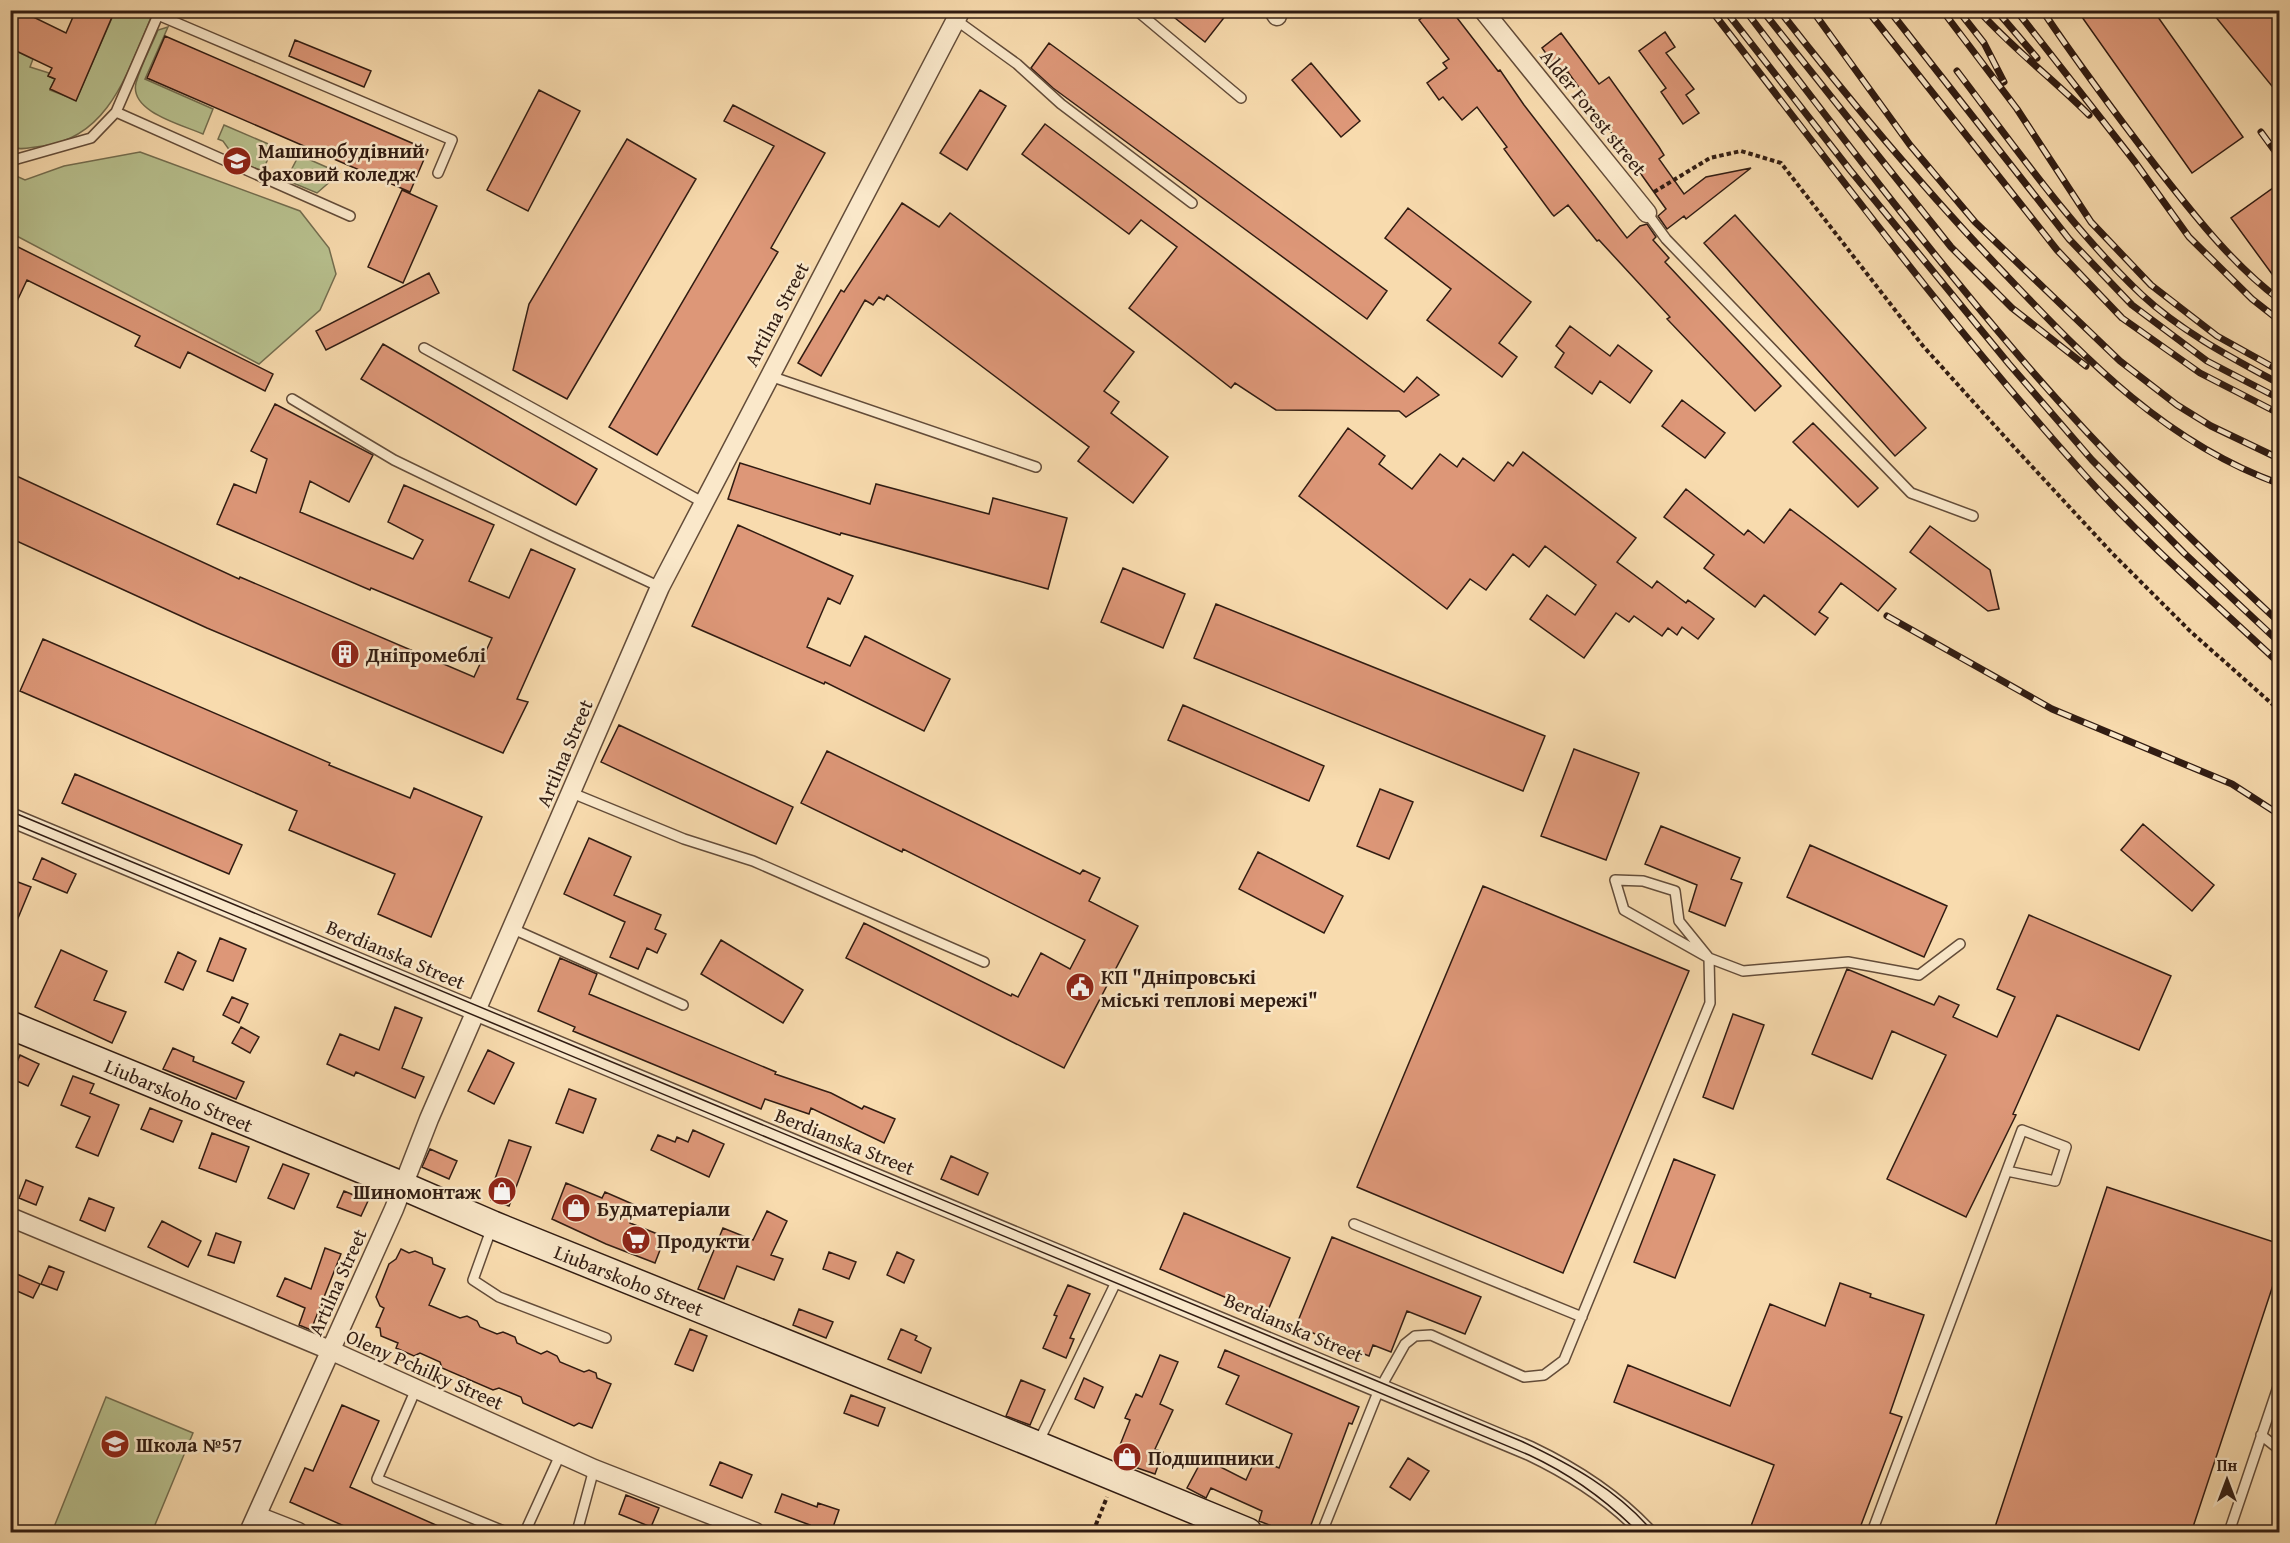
<svg xmlns="http://www.w3.org/2000/svg" width="2290" height="1543" viewBox="0 0 2290 1543" font-family="'Gentium Book Plus',serif">
	<rect width="100%" height="100%" fill="#f8dbae"/>
	<filter id="stains"><feTurbulence type="fractalNoise" baseFrequency=".00333" numOctaves="4"/><feColorMatrix values="0 0 0 0 .2 0 0 0 0 .09 0 0 0 0 .02 0 0 0 .5 -.17"/></filter>
	<radialGradient id="worn" r=".72"><stop offset=".6" stop-color="#630" stop-opacity="0"/><stop offset="1" stop-color="#630" stop-opacity=".3"/></radialGradient>
	<!-- green -->
	<path fill="#b8c18f" stroke="#746e50" stroke-width="1.5" d="M115 11H154C129 66 112 137 43 146 32 147 20 151 11 147L10 48 33 59 30 67 49 73 48 76 55 79 50 90 76 100Z
		M168 27 145 79 213 109 203 134C183 125 129 112 136 83 141 65 151 47 158 30Z
		M224 125 273 146 263 171 238 162 223 141 218 139Z
		M140 152 300 211 329 248 336 274 320 310 259 364 11 233V176L14 175 25 180 64 166Z
		M299 155 340 173 317 193 286 180Z
		M106 1397 193 1433 152 1532H52Z"/>
	<!-- building -->
	<path fill="#dd9778" stroke="#311c12" stroke-width="1.5" d="M10 10H19L66 33 76 10H115L76 101 50 89 55 79 48 76 52 68 10 48Z
		M1165 10H1230L1205 42Z
		M1432 10H1451L1498 71 1500 70 1524 105 1627 238 1640 226 1647 224 1656 237 1653 240 1669 258 1665 262 1781 386 1755 411 1667 319 1670 317 1599 240 1597 241 1568 205 1554 216 1552 214 1504 149 1507 147 1477 107 1462 120 1443 97 1439 100 1427 83 1447 68 1443 63 1449 59 1419 20Z
		M2077 10H2153L2243 137 2192 173Z
		M2210 10H2280V96Z
		M1665 32 1675 47 1666 53 1694 89 1686 95 1699 113 1683 124 1661 92 1666 88 1639 51Z
		M1561 33 1599 84 1609 77 1659 147 1664 155 1659 159 1684 194 1706 177 1751 168 1686 219 1684 216 1667 229 1658 216 1666 209 1568 72 1562 76 1542 48Z
		M165 36 428 150 410 192 147 78Z
		M295 40 371 71 364 87 289 56Z
		M1049 43 1387 291 1367 319 1053 88 1031 68Z
		M1311 63 1360 121 1341 137 1292 80Z
		M539 90 580 111 528 211 487 190Z
		M980 90 1006 106 967 170 940 153Z
		M733 105 825 153 771 248 778 252 657 455 609 427 774 146 724 121Z
		M1045 124 1404 392 1417 377 1439 395 1406 417 1399 411 1276 410 1235 383 1231 388 1129 308 1177 247 1141 220 1129 234 1022 154Z
		M627 139 696 179 567 399 513 370 529 304Z
		M2280 183V285L2231 218Z
		M402 190 437 206 403 283 368 267Z
		M902 203 939 227 950 213 1134 352 1104 391 1119 402 1111 413 1168 457 1133 503 1078 461 1089 447 887 295 884 300 879 297 873 305 865 300 821 376 798 363 841 290 844 292Z
		M1408 208 1531 302 1499 343 1517 357 1502 377 1427 320 1451 289 1385 238Z
		M1735 215 1926 428 1895 456 1704 243Z
		M10 243 273 374 265 391 188 352 180 368 135 346 140 336 27 280 10 316Z
		M429 273 439 293 326 350 316 331Z
		M1570 326 1610 356 1618 345 1652 371 1630 403 1600 381 1592 394 1555 367 1564 353 1556 346Z
		M383 344 597 469 576 505 361 379Z
		M1682 400 1725 433 1705 458 1662 426Z
		M275 404 373 455 349 502 310 481 300 512 413 559 423 540 388 522 404 485 494 525 469 581 509 598 531 549 575 569 517 699 528 702 503 753 207 628 10 538V473L239 579 240 577 474 677 492 638 371 588 370 590 217 524 234 484 256 493 267 459 251 451Z
		M1813 423 1878 488 1858 507 1793 442Z
		M1348 428 1385 456 1379 464 1412 489 1440 454 1457 467 1463 458 1494 481 1508 462 1513 466 1523 452 1636 538 1617 562 1652 588 1657 581 1686 603 1688 600 1714 619 1698 639 1682 627 1677 635 1668 628 1662 636 1634 616 1629 622 1616 613 1584 658 1530 619 1547 595 1575 615 1596 585 1545 546 1529 567 1513 554 1486 590 1470 579 1447 609 1299 496Z
		M740 463 870 504 876 484 989 514 993 498 1067 518 1048 589 841 533 840 535 728 499Z
		M1686 489 1744 535 1748 530 1764 543 1790 509 1896 589 1878 611 1841 583 1819 612 1828 618 1815 635 1764 595 1755 607 1704 568 1714 555 1664 517Z
		M738 525 853 576 840 604 828 598 807 647 850 666 865 636 950 679 924 731 825 682 824 684 692 626Z
		M1930 526 1990 570 1999 609 1988 611 1910 552Z
		M1123 568 1185 594 1163 648 1101 622Z
		M1216 604 1545 736 1523 791 1194 658Z
		M43 639 330 763 329 765 410 798 414 788 482 817 431 937 378 914 395 874 289 830 297 811 20 691Z
		M1183 705 1324 766 1309 801 1168 740Z
		M619 725 793 807 776 844 601 762Z
		M1574 749 1639 773 1606 860 1541 836Z
		M827 751 1080 874 1083 870 1100 878 1089 901 1138 926 1064 1068 846 958 864 923 1011 996 1012 994 1018 997 1041 953 1070 969 1085 940 903 849 902 852 801 803Z
		M75 774 242 845 229 874 62 803Z
		M1380 789 1413 802 1389 859 1357 846Z
		M2143 824 2214 885 2192 911 2121 850Z
		M1661 826 1740 858 1731 879 1742 883 1725 926 1689 911 1697 885 1645 864Z
		M589 838 631 857 614 895 661 915 655 929 666 934 657 953 647 948 638 969 610 957 625 922 564 894Z
		M1810 845 1947 906 1924 957 1787 897Z
		M1258 852 1343 896 1324 933 1239 889Z
		M42 858 76 874 67 893 33 879Z
		M10 879 31 887 11 935H10Z
		M1483 886 1689 971 1563 1273 1357 1187Z
		M2029 915 2171 976 2139 1050 2057 1015 2013 1114 2016 1115 1966 1217 1887 1179 1946 1055 1892 1031 1872 1079 1812 1054 1847 969 1934 1005 1939 996 1959 1005 1953 1017 1997 1037 2015 997 1997 989Z
		M220 938 246 949 233 981 207 971Z
		M721 940 803 990 783 1023 701 974Z
		M61 950 107 971 94 1000 126 1012 112 1043 35 1007Z
		M178 952 196 961 183 990 165 982Z
		M560 958 597 974 589 994 776 1072 775 1074 831 1093 862 1109 864 1106 895 1119 884 1143 811 1108 809 1114 765 1099 761 1109 573 1031 575 1027 538 1011Z
		M232 997 248 1004 239 1023 223 1015Z
		M395 1007 422 1018 402 1068 424 1077 415 1098 356 1072 354 1076 327 1064 340 1034 379 1050Z
		M1733 1014 1764 1025 1733 1109 1703 1097Z
		M241 1027 259 1037 250 1053 232 1043Z
		M173 1048 194 1057 193 1061 244 1082 236 1099 163 1069Z
		M488 1050 514 1063 494 1104 468 1091Z
		M20 1055 39 1064 28 1086 10 1078V1060L17 1062Z
		M73 1076 94 1084 90 1093 119 1105 98 1156 76 1147 90 1117 61 1105Z
		M569 1089 596 1099 583 1133 556 1123Z
		M150 1108 182 1121 173 1142 141 1129Z
		M693 1130 724 1144 709 1177 651 1150 658 1135 675 1142 677 1137 688 1142Z
		M212 1133 249 1147 236 1182 199 1168Z
		M509 1140 531 1147 509 1206 491 1200 499 1180 495 1179Z
		M430 1149 457 1161 449 1179 422 1167Z
		M951 1156 988 1173 978 1195 941 1179Z
		M1674 1159 1715 1175 1675 1278 1634 1262Z
		M283 1164 309 1174 294 1209 268 1198Z
		M26 1180 43 1187 36 1205 19 1198Z
		M566 1183 602 1198 605 1192 637 1206 630 1223 665 1237 655 1263 606 1244 552 1219Z
		M2107 1187 2280 1244V1264L2191 1533H1993Z
		M344 1191 368 1201 361 1216 337 1207Z
		M89 1198 114 1208 105 1231 80 1220Z
		M767 1211 787 1221 771 1255 783 1259 774 1280 737 1266 724 1299 698 1289 723 1228 753 1240Z
		M1184 1213 1290 1258 1266 1315 1160 1269Z
		M162 1221 201 1241 188 1267 148 1247Z
		M216 1233 241 1242 234 1263 208 1255Z
		M1332 1237 1481 1297 1465 1334 1407 1311 1391 1352 1373 1345 1369 1356 1296 1326Z
		M325 1248 341 1254 311 1330 299 1325 305 1308 277 1296 285 1278 311 1289Z
		M401 1249 409 1253 415 1251 432 1258 433 1264 445 1269 429 1305 460 1318 467 1316 477 1321 480 1327 497 1334 503 1332 515 1337 517 1343 541 1354 547 1351 557 1356 560 1362 584 1372 589 1370 596 1373 597 1378 611 1384 592 1428 579 1423 574 1426 523 1403 521 1397 499 1388 493 1390 442 1368 440 1362 420 1353 414 1356 396 1348 398 1343 381 1336 380 1328 376 1327 384 1308 380 1306 376 1297 389 1264 396 1259Z
		M829 1252 856 1262 849 1279 823 1269Z
		M897 1252 914 1260 904 1283 887 1275Z
		M49 1266 64 1272 57 1290 41 1284Z
		M10 1271 40 1284 33 1298 10 1288Z
		M1840 1283 1871 1294 1870 1297 1924 1315 1890 1413 1902 1417 1858 1533H1768L1751 1526 1774 1465 1614 1402 1628 1365 1730 1406 1770 1304 1825 1326Z
		M1068 1285 1090 1294 1070 1338 1074 1339 1066 1358 1043 1348 1057 1316 1054 1315Z
		M799 1309 833 1322 826 1338 793 1325Z
		M690 1329 707 1336 693 1371 675 1364Z
		M901 1329 917 1336 915 1340 931 1348 921 1373 888 1359Z
		M1225 1350 1359 1407 1352 1424 1349 1423 1308 1533H1290L1259 1521 1262 1511 1211 1488 1206 1498 1187 1488 1203 1458 1246 1480 1256 1458 1279 1468 1292 1434 1226 1404 1239 1376 1218 1367Z
		M1160 1355 1178 1362 1160 1404 1173 1410 1155 1449 1163 1452 1155 1474 1114 1460 1130 1420 1125 1418 1136 1394 1142 1397Z
		M1084 1378 1103 1387 1094 1408 1075 1399Z
		M1021 1380 1045 1390 1030 1425 1006 1416Z
		M851 1395 885 1408 878 1426 844 1413Z
		M342 1405 379 1421 350 1487 454 1533H360L290 1502 305 1468 313 1471Z
		M1408 1458 1429 1471 1410 1500 1390 1487Z
		M720 1462 752 1475 742 1498 710 1485Z
		M782 1494 817 1507 818 1503 839 1510 831 1533H808L810 1525 775 1512Z
		M626 1495 659 1508 651 1527 619 1514Z"/>
	<g fill="none" stroke-linecap="round" stroke-linejoin="round">
		<!-- lane casing -->
		<g stroke="#634c39" stroke-width="12">
			<path id="lane" d="M1136 10 1241 98
				M956 20 1017 64 1061 104 1192 203
				M116 112 158 15 452 140 438 173
				M10 161 91 138 116 112 350 216
				M1647 213 1666 239 1911 493 1973 516
				M424 348 704 503
				M770 376 1036 467
				M292 399 394 460 551 536 660 587
				M572 793 684 839 753 861 984 962
				M513 929 683 1005
				M1354 1224 1582 1317
				M492 1227 473 1280 499 1297 606 1338
				M416 1389 377 1479 506 1532
				M2261 1435 2280 1450
				M1038 1443 1118 1278
				M525 1532 560 1455
				M577 1532 594 1469
				M1322 1532 1378 1392 1405 1344 1415 1336 1431 1335 1524 1377 1544 1375 1564 1360 1710 1003 1709 958 1679 921 1675 891 1643 881 1615 880 1624 910 1709 958 1743 971 1848 962 1919 975 1960 944
				M1872 1532 2022 1130 2066 1147 2055 1181 2007 1171
				M2229 1532 2280 1381"/>
		</g>
		<!-- street casing -->
		<g stroke="#634c39" stroke-width="21">
			<path id="street" d="M1273 10 1277 16
				M1483 10 1647 213
				M10 817 1530 1451C1574 1472 1613 1497 1646 1532
				M10 1217 332 1351 594 1469 755 1532
				M257 1516 298 1532
				M249 1532 394 1209 429 1119 660 587 961 10"/>
		</g>
		<!-- secondary casing -->
		<g stroke="#311c12" stroke-width="30">
			<path id="secondary" d="M10 1025 403 1186 493 1225 1037 1445 1248 1532"/>
		</g>
		<!-- path -->
		<path stroke="#311c12" stroke-width="4" stroke-dasharray="4.5 3" stroke-linecap="butt" d="M1654 192 1710 158 1741 151 1781 163 1923 346 2014 447 2113 554 2190 631 2280 711
			M1093 1532 1107 1497"/>
		<!-- lane -->
		<use href="#lane" stroke="#fae8ca" stroke-width="9"/>
		<!-- street -->
		<use href="#street" stroke="#fae8ca" stroke-width="18"/>
		<!-- secondary -->
		<use href="#secondary" stroke="#fae8ca" stroke-width="27"/>
		<!-- tram -->
		<path stroke="#311c12" stroke-width="1.5" d="M10 811 1521 1441C1570 1464 1618 1490 1653 1532
			M10 822 1529 1455C1570 1474 1606 1500 1638 1532"/>
		<!-- rail casing -->
		<g stroke="#311c12" stroke-width="7">
			<path id="rail" d="M1711 10C1832 166 1949 324 2081 471 2142 540 2213 601 2280 664
				M1725 10 1850 170 2009 364 2092 460 2184 553 2280 643
				M1745 10C1834 127 1924 245 2019 356 2100 451 2189 538 2280 623
				M1762 10 1951 247 2012 308 2086 366
				M1779 10C1850 101 1925 190 2004 273 2087 360 2164 442 2280 484
				M1812 10 1910 145 1975 222 2120 361 2177 405 2211 426 2280 459
				M1867 10 2057 250 2122 318 2200 373 2280 414
				M1889 10 2069 239 2132 305 2207 361 2280 399
				M1942 10 2017 109 2091 222 2151 285 2217 336 2280 371
				M1958 10 1984 43 2004 82
				M1978 10C2012 48 2053 79 2089 115
				M1996 10 2037 58
				M2016 10 2135 162 2189 237 2252 299 2280 321
				M2042 10C2079 65 2118 117 2158 169 2195 216 2232 264 2280 300
				M1957 71C2015 147 2072 229 2142 295 2182 332 2232 358 2280 384
				M2261 132 2280 158
				M1887 616 2052 709 2232 784 2280 815"/>
		</g>
		<!-- rail -->
		<use href="#rail" stroke="#fae8ca" stroke-width="4.5" stroke-dasharray="14" stroke-linecap="butt"/>
	</g>
	<!-- icons -->
	<defs>
		<g id="university-disc" transform="scale(1.5)"><circle r="9.5" fill="#8f2418" stroke="#fae8ca"/><path d="M0-5L7-2L0 1L-7-2ZM-4 1L0 2.5L4 1V4Q0 6-4 4Z" fill="#fff"/></g>
		<g id="building-disc" transform="scale(1.5)"><circle r="9.5" fill="#8f2418" stroke="#fae8ca"/><path d="M-4-6H4V6H1V3H-1V6H-4ZM-2.5-4.3h1.7v1.8h-1.7ZM.8-4.3h1.7v1.8H.8ZM-2.5-1h1.7V.8h-1.7ZM.8-1h1.7V.8H.8Z" fill="#fff"/></g>
		<g id="civic-disc" transform="scale(1.5)"><circle r="9.5" fill="#8f2418" stroke="#fae8ca"/><path d="M-.6-6.5H3V-4.5H.6V-3L4-1V1h2V6H-6V1h2V-1L-.6-3ZM-1.2 2.5V6h2.4V2.5Z" fill="#fff"/></g>
		<g id="shop-disc" transform="scale(1.5)"><circle r="9.5" fill="#8f2418" stroke="#fae8ca"/><path d="M-5-2.5h2.3a2.7 3.5 0 0 1 5.4 0H5L5.5 6h-11ZM-1.5-2.5h3a1.5 2.3 0 0 0-3 0Z" fill="#fff"/></g>
		<g id="supermarket-disc" transform="scale(1.5)"><circle r="9.5" fill="#8f2418" stroke="#fae8ca"/><path d="M-6-5.5h2.5l.6 2H6L4.5 2H-2.5L-4.4-4H-6ZM-1.5 3.2a1.3 1.3 0 1 0 .1 0ZM3 3.2a1.3 1.3 0 1 0 .1 0Z" fill="#fff"/></g>
		<g id="school-disc" transform="scale(1.5)"><circle r="9.5" fill="#8f2418" stroke="#fae8ca"/><path d="M0-5L7-2L0 1L-7-2ZM-4 1L0 2.5L4 1V4Q0 6-4 4Z" fill="#fff"/></g>
	</defs>
	<g fill-rule="evenodd">
		<use href="#university-disc" x="237" y="161"/>
		<use href="#building-disc" x="345" y="654"/>
		<use href="#civic-disc" x="1080" y="987"/>
		<use href="#shop-disc" x="502" y="1191"/>
		<use href="#shop-disc" x="576" y="1208"/>
		<use href="#supermarket-disc" x="636" y="1240"/>
		<use href="#school-disc" x="115" y="1444"/>
		<use href="#shop-disc" x="1127" y="1457"/>
	</g>
	<g text-anchor="middle" dominant-baseline="central" stroke-width="5" stroke-linejoin="round" paint-order="stroke">
		<!-- street labels -->
		<g font-size="20" fill="#311c12" stroke="#fae8ca">
			<text transform="translate(1594 112) rotate(51)">Alder Forest street</text>
			<text transform="translate(776 314) rotate(-62)">Artilna Street</text>
			<text transform="translate(564 753) rotate(-67)">Artilna Street</text>
			<text transform="translate(396 954) rotate(23)">Berdianska Street</text>
			<text transform="translate(179 1095) rotate(23)">Liubarskoho Street</text>
			<text transform="translate(845 1141) rotate(22)">Berdianska Street</text>
			<text transform="translate(629 1280) rotate(22)">Liubarskoho Street</text>
			<text transform="translate(337 1282) rotate(-66)">Artilna Street</text>
			<text transform="translate(1294 1327) rotate(23)">Berdianska Street</text>
			<text transform="translate(425 1369) rotate(24)">Oleny Pchilky Street</text>
		</g>
		<!-- poi labels -->
		<g font-size="20" font-weight="bold" fill="#311c12" stroke="#fae8ca" text-anchor="start">
			<text x="258" y="150">Машинобудівний<tspan x="258" dy="23">фаховий коледж</tspan></text>
			<text x="366" y="654">Дніпромеблі</text>
			<text x="1101" y="976">КП "Дніпровські<tspan x="1101" dy="23">міські теплові мережі"</tspan></text>
			<text x="481" y="1191" text-anchor="end">Шиномонтаж</text>
			<text x="597" y="1208">Будматеріали</text>
			<text x="657" y="1240">Продукти</text>
			<text x="136" y="1444">Школа №57</text>
			<text x="1148" y="1457">Подшипники</text>
		</g>
	</g>
	<!-- margin -->
	<rect width="2290" height="1543" fill="none" stroke="#f8dbae" stroke-width="36"/>
	<rect x="12" y="12" width="2266" height="1519" fill="none" stroke="#311c12" stroke-width="3"/>
	<rect x="18" y="18" width="2254" height="1507" fill="none" stroke="#311c12" stroke-width="1.5"/>
	<!-- north arrow -->
	<g transform="translate(2227 1480)" stroke="#fae8ca" stroke-width="4.5" paint-order="stroke">
	<path d="M0-4.5L10 22L0 15L-10 22Z" fill="#311c12"/>
	<text y="-9" font-size="16" font-weight="bold" text-anchor="middle" fill="#311c12">Пн</text>
	</g>
	<rect width="100%" height="100%" filter="url(#stains)"/>
	<rect width="100%" height="100%" fill="url(#worn)"/>
</svg>
